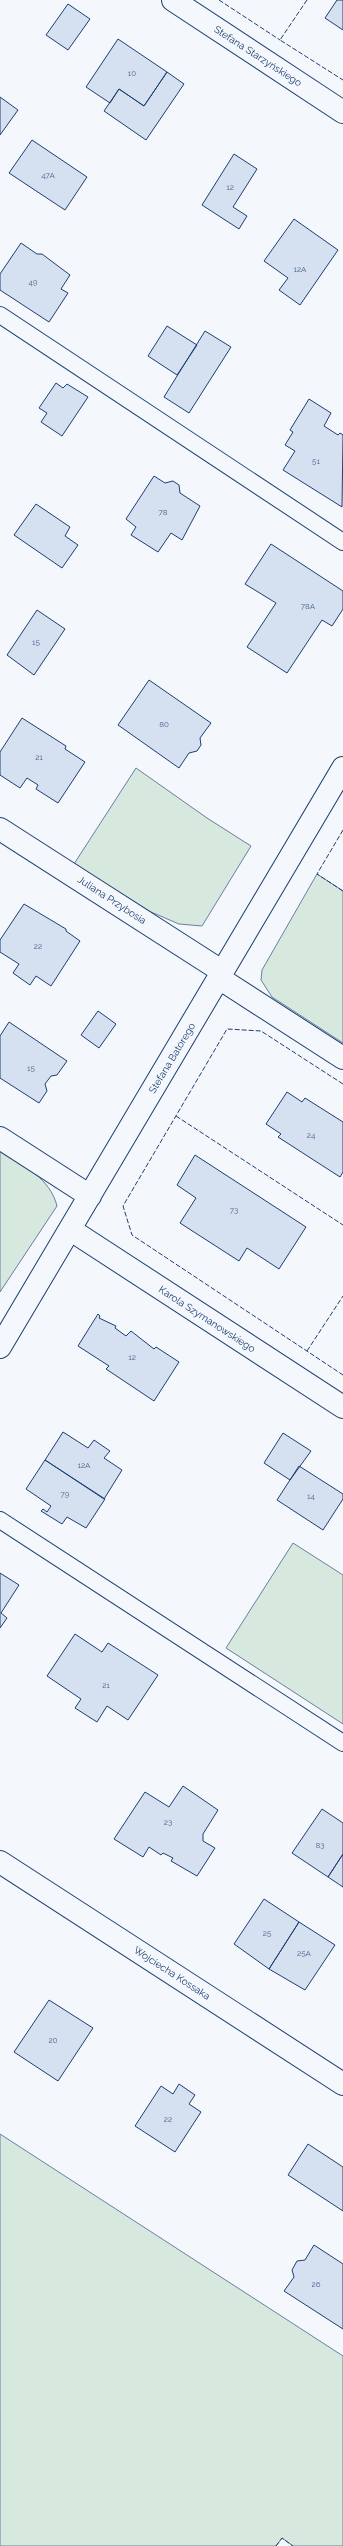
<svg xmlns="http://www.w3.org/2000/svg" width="343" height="2546" viewBox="0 0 343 2546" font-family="Raleway,sans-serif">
	<rect width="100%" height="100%" fill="#f4f7fb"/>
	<!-- green -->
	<path fill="#d7e8df" stroke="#687fa3" d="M136 768 207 818 251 846 202 926 179 924 151 912 74 864Z
		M317 874 343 891V1043L272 997 261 980 262 970Z
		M0 1151C24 1166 50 1178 57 1206L0 1292Z
		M293 1543 343 1575V1724L226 1648Z
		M0 2134 343 2356V2546H293L282 2538 276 2546H0Z"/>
	<!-- building -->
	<path fill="#d5e0f0" stroke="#1d3f73" d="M337 0H343V30L325 18Z
		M68 4 90 19 68 50 46 35Z
		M118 39 167 72 144 106 119 89 110 103 86 87Z
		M167 72 184 84 146 140 104 111 119 89 144 106Z
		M0 97 18 110 0 135Z
		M32 140 87 177 65 210 9 173Z
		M234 154 257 169 233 207 247 216 239 229 202 205Z
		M294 219 338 250 300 305 279 290 288 278 264 261Z
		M21 243 37 254H42L70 275 61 289 68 293 49 322 0 290V274Z
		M167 326 197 345 177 375 148 356Z
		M205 331 231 347 189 413 164 397Z
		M56 383 63 388 67 384 88 397 62 436 41 422 47 413 39 408Z
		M309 399 331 413 324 426 338 435 340 433 343 435 342 507 283 470 295 451 285 445 293 432 290 430Z
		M154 476 165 483 173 481 179 485 180 493 200 506 182 540 171 533 158 552 131 535 136 527 126 519Z
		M36 504 70 527 65 536 78 545 62 568 14 535Z
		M271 544 343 591V609L332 626 322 620 287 673 247 647 276 603 245 584Z
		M37 610 65 629 34 675 7 655Z
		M149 680 211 723 200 738 201 745 197 751 189 753 179 768 118 725Z
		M22 718 66 746 65 749 85 762 58 803 36 789 38 785 27 778 20 788 0 775V752Z
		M24 904 66 929V931L80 941 51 986 36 976 30 985 13 973 19 964 0 952V940Z
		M98 1011 116 1024 99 1048 81 1035Z
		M9 1022 67 1061 57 1075 51 1076 45 1084 47 1091 39 1103 0 1078V1036Z
		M287 1092 302 1102 305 1098 343 1122V1172L340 1177 278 1137 281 1134 266 1124Z
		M195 1155 306 1227 279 1269 247 1248 239 1261 180 1223 196 1198 177 1185Z
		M98 1314 100 1316 99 1318 116 1326 115 1328 126 1336 131 1331 154 1349 156 1347 179 1362 154 1401 106 1369 109 1366 78 1346Z
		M63 1432 88 1448 94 1440 110 1451 104 1458 122 1470 104 1499 45 1460Z
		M283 1433 311 1451 290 1480 264 1463Z
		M45 1460 105 1499 86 1528 67 1517 62 1524 41 1511 43 1509 47 1512 51 1506 26 1489Z
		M299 1466 343 1494V1499L323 1530 277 1500Z
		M0 1573 19 1585 1 1613 7 1618 0 1628Z
		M75 1634 102 1652 108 1643 158 1675 128 1720 107 1706 97 1722 75 1708 81 1699 47 1676Z
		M183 1786 218 1810 203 1834V1841L215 1848 197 1876 171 1861 173 1858 163 1853 161 1855 149 1847 143 1857 114 1839 145 1792 169 1807Z
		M322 1809 343 1823V1854L328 1877 292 1853Z
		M343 1854V1887L328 1877Z
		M264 1899 299 1922 269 1969 234 1944Z
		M299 1922 335 1945 305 1990 269 1969Z
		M49 2000 93 2028 58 2081 14 2052Z
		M179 2084 195 2095 189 2104 201 2112 175 2152 135 2126 161 2086 173 2094Z
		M308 2144 343 2167V2211L288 2175Z
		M314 2245 343 2264V2329L284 2291 294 2277 292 2270 297 2261 305 2260Z"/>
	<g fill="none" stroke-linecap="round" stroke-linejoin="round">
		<!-- service casing -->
		<g stroke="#1d3f73" stroke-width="18">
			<path id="service" d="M0 315 343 542
				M0 1520 343 1743"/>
		</g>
		<!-- minor casing -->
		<g stroke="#1d3f73" stroke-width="24">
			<path id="minor" d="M173 0 343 112
				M0 829 223 972
				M219 978 343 1058
				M0 1138 90 1196
				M71 1230 343 1407
				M0 1347 343 768
				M0 1862 343 2084"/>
		</g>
		<!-- service -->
		<use href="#service" stroke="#f4f7fb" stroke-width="16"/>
		<!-- minor -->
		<use href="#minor" stroke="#f4f7fb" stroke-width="22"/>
		<!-- fence -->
		<path stroke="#1d3f73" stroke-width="1" stroke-dasharray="5 2" stroke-linecap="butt" d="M219 0 280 40
			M307 0 280 40 343 80
			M343 830 317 874 343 891
			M343 1084 261 1031 227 1029 123 1206 132 1235 343 1375
			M176 1116 343 1225
			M307 1351 343 1296
			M276 2546 282 2538 293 2546"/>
	</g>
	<g text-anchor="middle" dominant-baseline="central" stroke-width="3" stroke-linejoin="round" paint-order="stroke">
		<!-- number labels -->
		<g font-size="8" fill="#4b6792">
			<text x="132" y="73">10</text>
			<text x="48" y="175">47A</text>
			<text x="230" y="187">12</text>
			<text x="300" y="269">12A</text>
			<text x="33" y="282">49</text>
			<text x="316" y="461">51</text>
			<text x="163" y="512">78</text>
			<text x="308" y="606">78A</text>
			<text x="36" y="642">15</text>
			<text x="164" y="724">80</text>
			<text x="39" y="757">21</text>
			<text x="38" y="946">22</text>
			<text x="31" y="1068">15</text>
			<text x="311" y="1135">24</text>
			<text x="234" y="1210">73</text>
			<text x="132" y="1357">12</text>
			<text x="84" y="1465">12A</text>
			<text x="65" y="1494">79</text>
			<text x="311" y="1496">14</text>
			<text x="106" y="1685">21</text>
			<text x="168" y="1822">23</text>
			<text x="320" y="1845">83</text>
			<text x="267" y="1933">25</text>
			<text x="304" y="1953">25A</text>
			<text x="53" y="2040">20</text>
			<text x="168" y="2119">22</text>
			<text x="316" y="2284">26</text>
		</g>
		<!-- street labels -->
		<g font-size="10" fill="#1d3f73" stroke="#f4f7fb">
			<text transform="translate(258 56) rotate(33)">Stefana Starzyńskiego</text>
			<text transform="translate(112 900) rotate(33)">Juliana Przybosia</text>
			<text transform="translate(172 1058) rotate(-59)">Stefana Batorego</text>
			<text transform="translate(207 1319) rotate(33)">Karola Szymanowskiego</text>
			<text transform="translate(172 1973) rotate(33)">Wojciecha Kossaka</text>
		</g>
	</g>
</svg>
